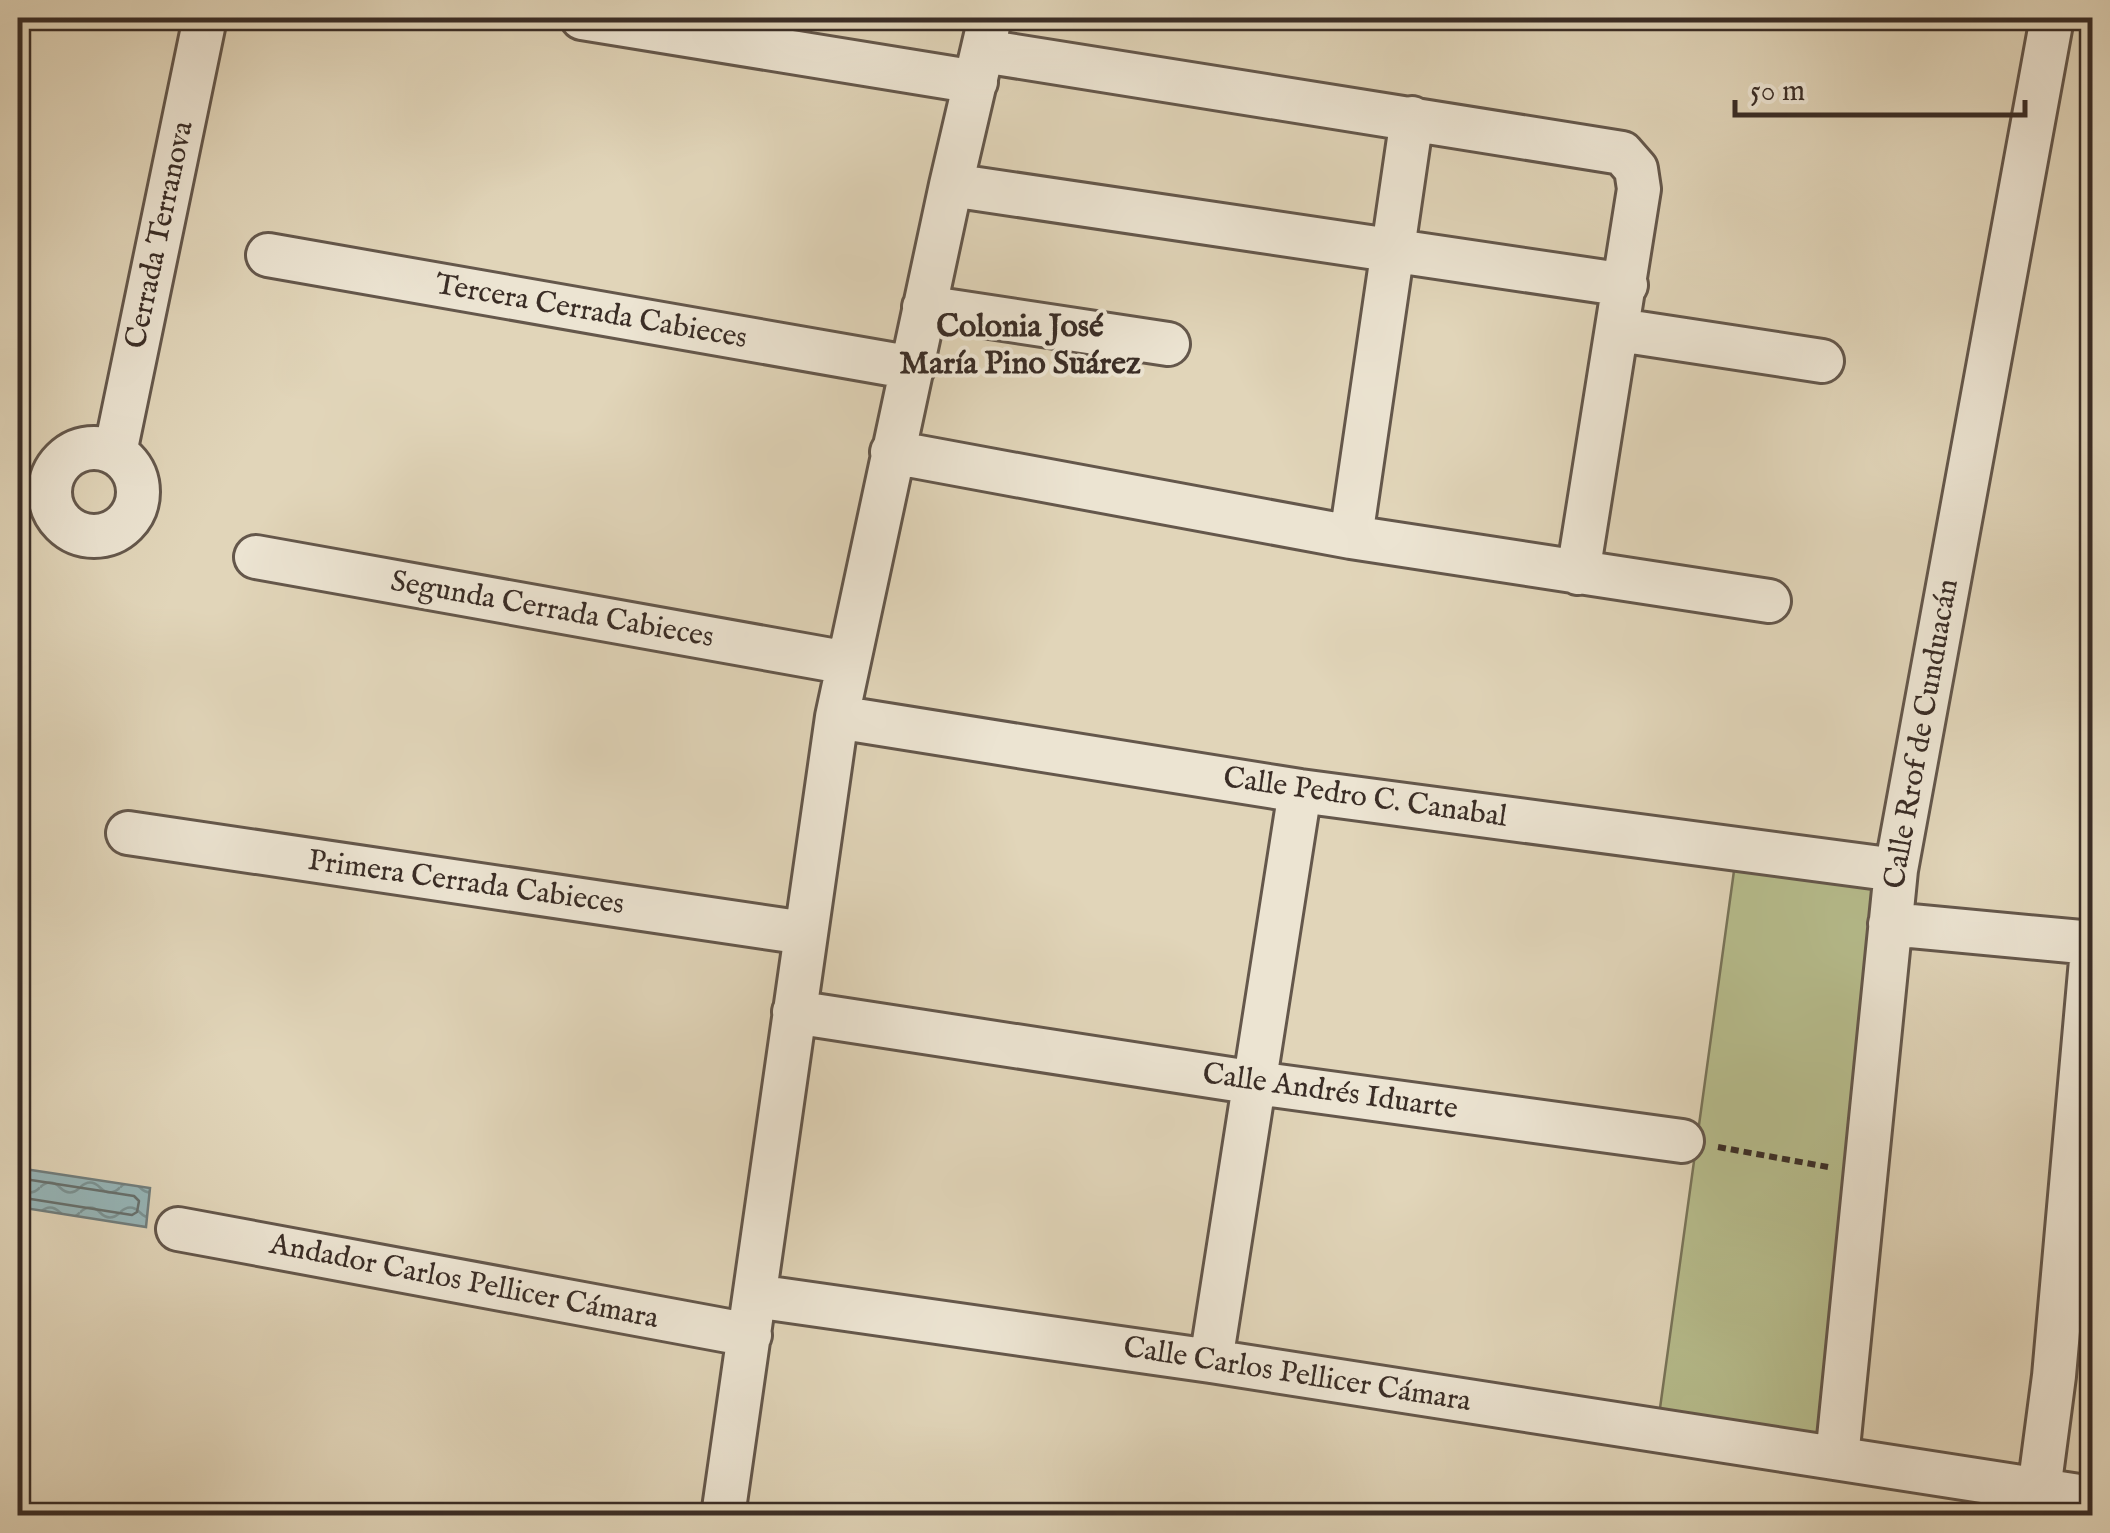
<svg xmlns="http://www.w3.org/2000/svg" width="2110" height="1533" viewBox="0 0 2110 1533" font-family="'IM FELL English',serif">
	<defs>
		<pattern id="water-waves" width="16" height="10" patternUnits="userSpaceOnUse" patternTransform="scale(2.5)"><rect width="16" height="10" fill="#97b6b8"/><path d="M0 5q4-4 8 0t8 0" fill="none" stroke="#7c9495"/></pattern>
	</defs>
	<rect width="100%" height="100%" fill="#e1d5b9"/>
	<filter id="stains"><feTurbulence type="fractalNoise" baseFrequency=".002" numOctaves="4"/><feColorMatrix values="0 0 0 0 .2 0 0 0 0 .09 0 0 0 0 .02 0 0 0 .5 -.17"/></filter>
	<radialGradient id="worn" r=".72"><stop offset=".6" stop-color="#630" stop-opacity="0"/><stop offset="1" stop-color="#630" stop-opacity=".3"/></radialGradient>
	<!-- park -->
	<path fill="#b6bc8c" stroke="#787459" stroke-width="2.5" d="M1737 849 1896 870 1837 1458 1657 1430Z"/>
	<!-- water -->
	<path fill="url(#water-waves)" stroke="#727f7e" stroke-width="2.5" d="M18 1168 150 1188 146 1227 18 1207Z"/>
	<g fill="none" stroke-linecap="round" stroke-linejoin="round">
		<!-- shore -->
		<path stroke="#68726f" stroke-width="2.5" d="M18 1178 134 1196 139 1201 137 1212 132 1215 18 1197"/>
		<!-- street casing -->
		<g stroke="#64574b" stroke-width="48">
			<path id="street" d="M582 18 976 82
				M983 51 1622 153 1636 169 1639 189 1578 573
				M951 185 1626 285
				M268 255 913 368
				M924 307 1168 344
				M1619 330 1822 361
				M50 492a44 44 0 1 1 88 0a44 44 0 1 1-88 0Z
				M892 452 1351 537 1769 601
				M115 453 205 18
				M1351 537 1412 118
				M256 557 848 663
				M837 717 1300 791 1896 870
				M128 833 805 933
				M1890 924 2092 943
				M794 1012 1256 1083 1682 1141
				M178 1229 750 1335
				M755 1296 1211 1361 2092 1498
				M1211 1361 1300 791
				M1837 1458 1896 870 2052 18
				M2039 1490 2054 1376 2092 949
				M723 1516 837 717 951 185 990 18"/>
		</g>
		<!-- path -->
		<path stroke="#3a2d26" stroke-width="6" stroke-dasharray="8 5" stroke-linecap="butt" d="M1718 1147 1828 1167"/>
		<!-- street -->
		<use href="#street" stroke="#ece4d2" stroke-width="42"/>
	</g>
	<g text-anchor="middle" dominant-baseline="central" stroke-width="8" stroke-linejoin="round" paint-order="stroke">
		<!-- street labels -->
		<g font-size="30" fill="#3a2d26" stroke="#ece4d2">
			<text transform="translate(160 235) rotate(-78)">Cerrada Terranova</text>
			<text transform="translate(591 312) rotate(10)">Tercera Cerrada Cabieces</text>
			<text transform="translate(552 610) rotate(10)">Segunda Cerrada Cabieces</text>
			<text transform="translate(1922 734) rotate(-80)">Calle Rrof de Cunduacán</text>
			<text transform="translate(1365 798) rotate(8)">Calle Pedro C. Canabal</text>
			<text transform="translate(466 883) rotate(8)">Primera Cerrada Cabieces</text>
			<text transform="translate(1330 1092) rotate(8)">Calle Andrés Iduarte</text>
			<text transform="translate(464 1282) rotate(11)">Andador Carlos Pellicer Cámara</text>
			<text transform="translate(1297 1375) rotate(9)">Calle Carlos Pellicer Cámara</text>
		</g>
		<!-- neighbourhood labels -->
		<g font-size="32" font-weight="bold" fill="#3a2d26" stroke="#ece4d2">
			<text x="1020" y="327">Colonia José<tspan x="1020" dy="37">María Pino Suárez</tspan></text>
		</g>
	</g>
	<!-- margin -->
	<rect width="2110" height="1533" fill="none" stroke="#e1d5b9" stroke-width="60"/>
	<rect x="20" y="20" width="2070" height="1493" fill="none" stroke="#3a2d26" stroke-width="5"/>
	<rect x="30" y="30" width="2050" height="1473" fill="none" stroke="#3a2d26" stroke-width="2.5"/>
	<!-- scale -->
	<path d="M1735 100v15h290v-15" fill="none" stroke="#3a2d26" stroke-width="5"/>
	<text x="1750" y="100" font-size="30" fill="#3a2d26" stroke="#ece4d2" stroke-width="8" paint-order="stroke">50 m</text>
	<rect width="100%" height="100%" filter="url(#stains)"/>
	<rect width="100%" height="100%" fill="url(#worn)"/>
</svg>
